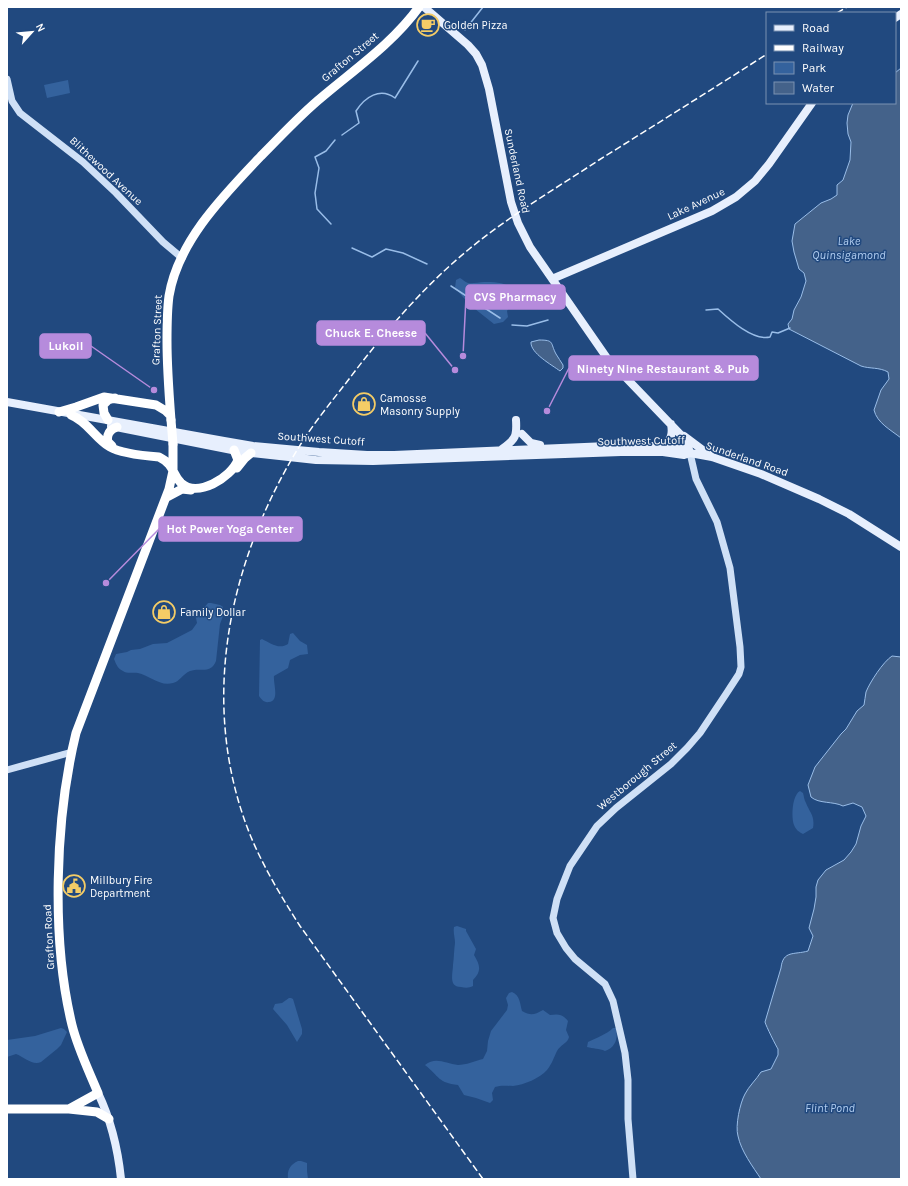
<svg xmlns="http://www.w3.org/2000/svg" width="908" height="1186" viewBox="0 0 908 1186" font-family="Karla,sans-serif">
	<rect width="100%" height="100%" fill="#21497f"/>
	<!-- green -->
	<path fill="#34629d" d="M68 80 70 93 47 98 44 85Z
		M460 278C462 279 465 282 468 283 472 284 479 282 484 282 496 282 512 282 515 296L507 311 508 317 503 322 494 324 470 305 455 288 456 280Z
		M208 603H211L220 605 223 607V616L220 624 216 661C210 675 201 667 190 671 183 674 179 682 173 683 160 687 149 675 138 673 133 672 127 674 123 671 118 669 116 664 114 659L116 654 127 652 131 650 140 649 153 644 167 643 192 630 197 623 195 613 203 609Z
		M293 633 300 641 307 645 308 654 300 655 290 660 288 668 274 676C273 683 280 701 269 702 264 703 261 699 259 696L260 640 262 639C270 643 279 650 288 644L290 634Z
		M800 791 803 793C804 796 804 800 806 803 810 813 815 816 813 828L803 834C799 832 796 830 794 825 791 818 792 795 800 791Z
		M457 926 466 929V931L476 949 474 955C480 965 482 971 473 980V986C469 988 466 988 461 987 448 987 453 973 453 965 454 957 454 950 455 943 455 937 453 933 454 927Z
		M512 992C520 995 520 1004 522 1011 531 1016 534 1015 543 1010L550 1015C559 1014 562 1014 568 1021L566 1030 569 1037C568 1043 560 1045 557 1051 554 1057 552 1064 547 1070 540 1078 524 1085 513 1086 507 1086 501 1085 495 1087L492 1093 493 1100 490 1103 476 1098 464 1095 458 1085C438 1083 439 1076 425 1065 436 1056 446 1064 458 1065 466 1065 475 1061 483 1059L487 1051 488 1041 491 1031 507 1010 508 1005 506 998 509 993Z
		M289 998H291L293 999 302 1029V1034L297 1042 287 1025 273 1009 275 1004 282 1003Z
		M61 1028 64 1029 67 1032 61 1045 57 1049 41 1062C33 1066 24 1057 16 1054L7 1057V1040L35 1036Z
		M613 1028H616C618 1038 616 1047 605 1051 599 1048 593 1049 587 1047L588 1042C596 1038 607 1034 613 1028Z
		M298 1161H301L307 1163V1171L308 1179H288C287 1170 290 1165 298 1161Z"/>
	<!-- water -->
	<path fill="#44628a" stroke="#99bde8" d="M901 68V438C891 430 877 423 874 410L881 390 889 379 888 372C879 367 870 369 861 366L789 329 788 324 792 319 794 310 801 297 806 281 804 273 799 269 794 252 792 241 795 224 821 203 831 199 837 195V185L843 180 850 160 851 142 848 134 847 123 848 115 853 103H895V73Z
		M539 340C555 340 550 343 556 354 558 358 561 361 563 365V368L560 371C552 365 530 353 531 342Z
		M892 656 901 657V1179H761C753 1167 741 1151 738 1136 735 1126 740 1103 745 1094 749 1086 756 1080 761 1072L771 1069 778 1055V1049C776 1046 766 1026 765 1022L781 968C783 950 794 955 808 951L813 936 809 928 814 909 816 897V887L818 880 826 870 844 860 851 852 856 844 861 826 866 816 862 807 853 803 843 806C833 801 819 804 811 797L808 785 815 767 841 734 846 729 857 711 864 705C865 701 865 696 866 692 870 682 883 662 892 656Z"/>
	<g fill="none" stroke-linecap="round" stroke-linejoin="round">
		<!-- stream -->
		<path stroke="#99bde8" stroke-width="1.5" d="M465 30 483 7
			M342 135 359 123 356 111C365 97 380 87 395 98L418 61
			M331 224 317 209 315 193 319 168 315 157 326 151 335 140
			M352 248 372 257 386 249 403 253 427 264
			M451 286 500 318
			M706 310 718 309C730 320 753 341 770 337L772 332 778 333 790 328
			M512 325 527 326 548 320"/>
		<!-- secondary -->
		<path stroke="#cfe0f6" stroke-width="7" d="M7 79 12 101 20 113 83 162 116 193 163 242 182 258
			M7 770 72 752
			M633 1179 628 1119V1080L625 1053 613 1001 605 984 575 959 566 948 557 933 553 918 557 899 570 866 597 826 616 808 671 764 687 748 700 733 726 694 739 674 741 667 740 647 730 568 717 522 696 479 690 453"/>
		<!-- primary -->
		<path stroke="#e7effd" stroke-width="8" d="M424 7 468 45 476 54 482 65 489 89 511 202 518 223 530 247 607 358 681 435 687 443 690 453
			M895 18 901 14
			M552 279 712 211 736 197 755 181 769 164 812 103
			M7 402 224 441 253 446 319 452 367 455H394L608 446H651L684 449 690 453 712 457 761 474 819 499 849 514 901 547
			M111 426 242 452 316 460 373 461 621 452H663L684 455 690 453
			M522 434 531 443 540 445
			M684 436 712 457
			M662 447C671 440 673 435 671 424
			M502 449C516 439 517 436 516 420
			M98 1093C111 1120 118 1150 121 1179"/>
		<!-- highway -->
		<path stroke="#fff" stroke-width="9" d="M59 412 76 407 104 397 156 405 166 411 170 415
			M71 415C87 421 95 438 110 447 120 453 147 456 159 457 175 465 171 473 181 483 197 498 231 478 238 460L234 450
			M108 420 104 413 103 405 108 400 115 398
			M171 420C169 394 167 368 167 341 167 326 167 311 169 296 178 241 224 195 261 156 281 136 300 115 322 97 355 69 393 43 419 7
			M112 446 108 442C106 435 110 429 117 427
			M237 468 245 458 251 453
			M167 497 182 489 191 490
			M98 1093C89 1071 78 1049 72 1025 51 939 55 819 76 733L169 489 173 471V444
			M7 1109H69L98 1093
			M69 1109 97 1112 109 1119"/>
		<!-- rail -->
		<path stroke="#fff" stroke-width="1.5" stroke-dasharray="7 3" stroke-linecap="butt" d="M837 13 847 7
			M483 1179 300 926C282 898 264 868 251 837 197 705 228 560 302 442 315 422 331 402 346 383 382 335 422 288 468 250 509 216 555 189 599 160 655 125 711 90 767 54"/>
		<!-- highway-bridge -->
		<path stroke="#fff" stroke-width="9" d="M171 420 173 444"/>
	</g>
	<!-- icons -->
	<defs>
		<g id="cafe-ring" transform="scale(1.15)"><circle r="9.5" fill="#21497f" stroke="#f4cc66" stroke-width="1.5"/><path d="M-5.5-4.5H6V0H3Q3 3.5 0 3.5H-2.5Q-5.5 3.5-5.5 0ZM3-3.2v2h1.7v-2ZM-6 4.5H4V6H-6Z" fill="#f4cc66"/></g>
		<g id="shop-ring" transform="scale(1.15)"><circle r="9.5" fill="#21497f" stroke="#f4cc66" stroke-width="1.5"/><path d="M-5-2.5h2.3a2.7 3.5 0 0 1 5.4 0H5L5.5 6h-11ZM-1.5-2.5h3a1.5 2.3 0 0 0-3 0Z" fill="#f4cc66"/></g>
		<g id="civic-ring" transform="scale(1.15)"><circle r="9.5" fill="#21497f" stroke="#f4cc66" stroke-width="1.5"/><path d="M-.6-6.5H3V-4.5H.6V-3L4-1V1h2V6H-6V1h2V-1L-.6-3ZM-1.2 2.5V6h2.4V2.5Z" fill="#f4cc66"/></g>
	</defs>
	<g fill-rule="evenodd">
		<use href="#cafe-ring" x="428" y="25"/>
		<use href="#shop-ring" x="364" y="404"/>
		<use href="#shop-ring" x="164" y="612"/>
		<use href="#civic-ring" x="74" y="886"/>
	</g>
	<g text-anchor="middle" dominant-baseline="central" stroke-width="3" stroke-linejoin="round" paint-order="stroke">
		<!-- poi labels -->
		<g font-size="11" fill="#fff" stroke="#21497f" text-anchor="start">
			<text x="444" y="25">Golden Pizza</text>
			<text x="380" y="398">Camosse<tspan x="380" dy="13">Masonry Supply</tspan></text>
			<text x="180" y="612">Family Dollar</text>
			<text x="90" y="880">Millbury Fire<tspan x="90" dy="13">Department</tspan></text>
		</g>
		<!-- street labels -->
		<g font-size="11" fill="#fff" stroke="#21497f">
			<text transform="translate(350 57) rotate(-40)">Grafton Street</text>
			<text transform="translate(106 171) rotate(43)">Blithewood Avenue</text>
			<text transform="translate(517 171) rotate(78)">Sunderland Road</text>
			<text transform="translate(696 204) rotate(-25)">Lake Avenue</text>
			<text transform="translate(157 330) rotate(-88)">Grafton Street</text>
			<text transform="translate(321 439) rotate(4)">Southwest Cutoff</text>
			<text transform="translate(641 441) rotate(-1)">Southwest Cutoff</text>
			<text transform="translate(747 459) rotate(19)">Sunderland Road</text>
			<text transform="translate(637 776) rotate(-40)">Westborough Street</text>
			<text transform="translate(49 937) rotate(-93)">Grafton Road</text>
		</g>
		<!-- water labels -->
		<g font-size="12" font-style="italic" fill="#b0ccef" stroke="#21497f">
			<text x="849" y="241">Lake<tspan x="849" dy="14">Quinsigamond</tspan></text>
			<text x="830" y="1108">Flint Pond</text>
		</g>
	</g>
	<!-- callouts -->
	<path fill="none" stroke="#b68bdc" stroke-width="1.5" d="M463 356L466 297M455 370L425 333M154 390L91 346M547 411L569 368M106 583L159 529"/>
	<g fill="#b68bdc" stroke="#21497f" stroke-width="1.5">
		<circle cx="463" cy="356" r="4"/>
		<circle cx="455" cy="370" r="4"/>
		<circle cx="154" cy="390" r="4"/>
		<circle cx="547" cy="411" r="4"/>
		<circle cx="106" cy="583" r="4"/>
	</g>
	<g fill="#b68bdc" stroke="#b68bdc" stroke-width="1.5">
		<rect x="466" y="285" width="99" height="24" rx="4"/>
		<rect x="317" y="321" width="108" height="24" rx="4"/>
		<rect x="40" y="334" width="51" height="24" rx="4"/>
		<rect x="569" y="356" width="189" height="24" rx="4"/>
		<rect x="159" y="517" width="143" height="24" rx="4"/>
	</g>
	<g font-size="12" text-anchor="middle" font-weight="bold" fill="#fff">
		<text x="515" y="301">CVS Pharmacy</text>
		<text x="371" y="337">Chuck E. Cheese</text>
		<text x="66" y="350">Lukoil</text>
		<text x="663" y="373">Ninety Nine Restaurant &amp; Pub</text>
		<text x="230" y="533">Hot Power Yoga Center</text>
	</g>
	<!-- border -->
	<rect width="908" height="1186" fill="none" stroke="#ffffff" stroke-width="16"/>
	<!-- legend -->
	<rect x="766" y="12" width="130" height="92" fill="#21497f" stroke="#7a92b2"/>
	<rect x="774" y="25" width="20" height="6" fill="#e7effd" stroke="#7a92b2"/>
	<text x="802" y="32" font-size="12" fill="#ffffff">Road</text>
	<rect x="774" y="45" width="20" height="6" fill="#ffffff" stroke="#7a92b2"/>
	<text x="802" y="52" font-size="12" fill="#ffffff">Railway</text>
	<rect x="774" y="62" width="20" height="12" fill="#34629d" stroke="#7a92b2"/>
	<text x="802" y="72" font-size="12" fill="#ffffff">Park</text>
	<rect x="774" y="82" width="20" height="12" fill="#44628a" stroke="#7a92b2"/>
	<text x="802" y="92" font-size="12" fill="#ffffff">Water</text>
	<!-- north arrow -->
	<g transform="translate(32 32) rotate(63)" stroke="#21497f" stroke-width="3" paint-order="stroke">
	<path d="M0-3L7 15L0 10L-7 15Z" fill="#ffffff"/>
	<text y="-6" font-size="11" font-weight="bold" text-anchor="middle" fill="#ffffff">N</text>
	</g>
</svg>
